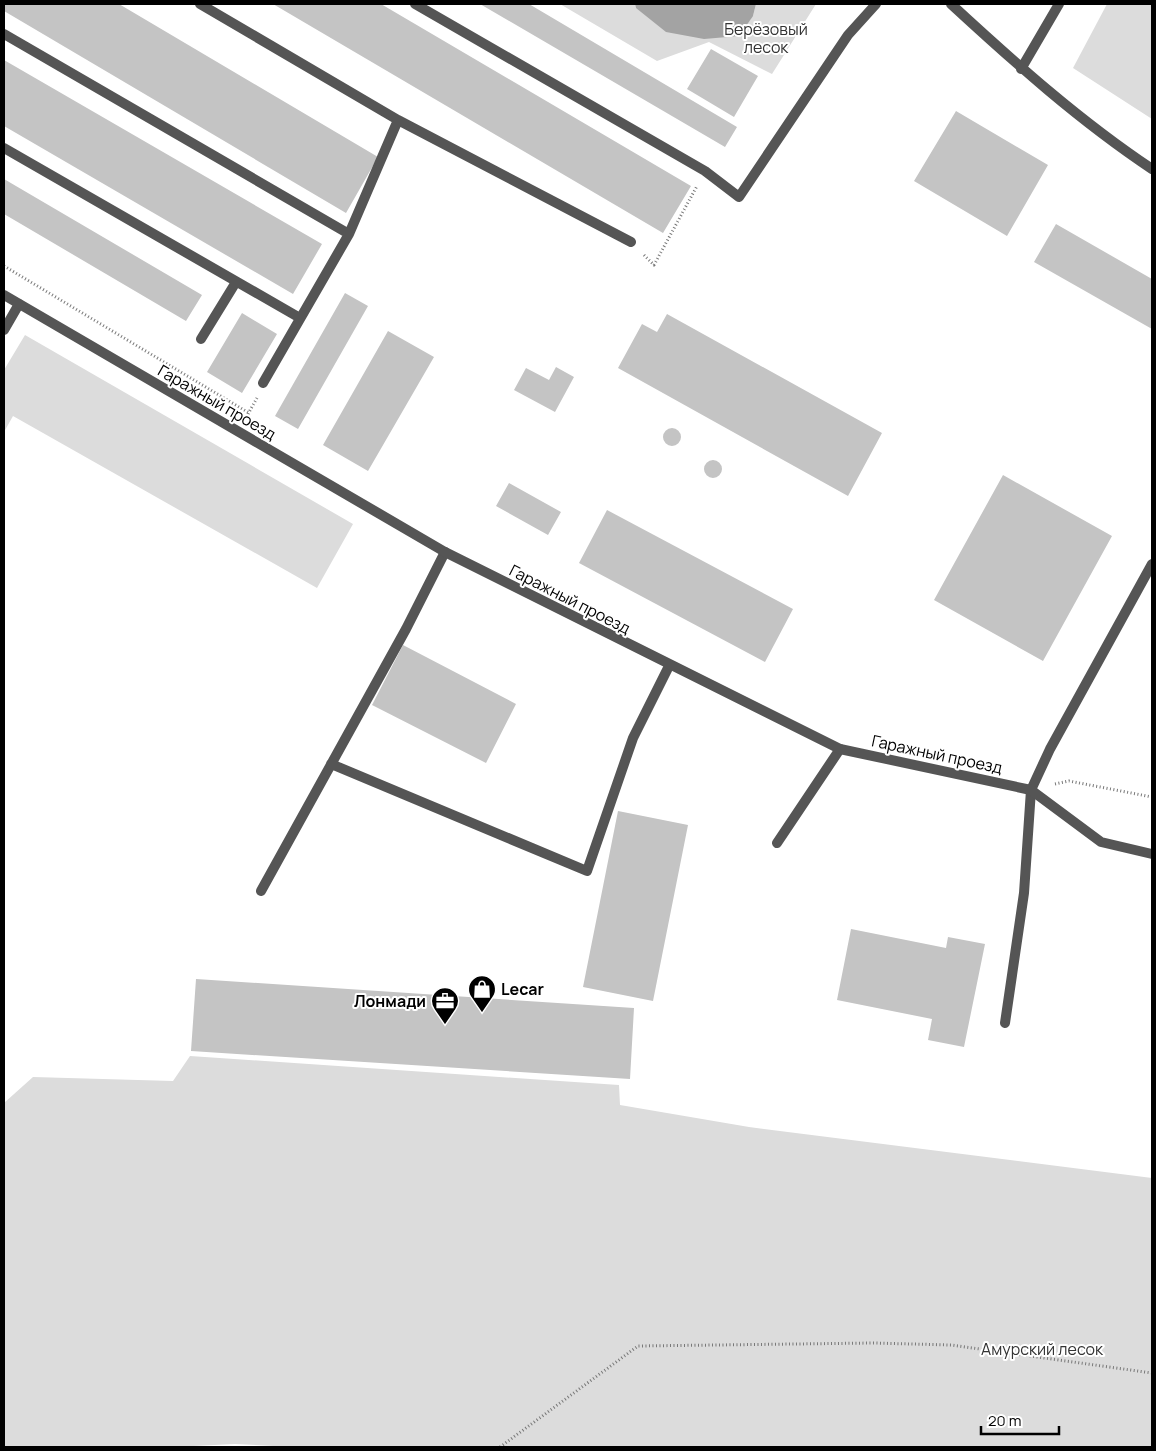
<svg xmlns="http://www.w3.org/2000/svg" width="1156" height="1451" viewBox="0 0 1156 1451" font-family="Manrope,sans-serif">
	<rect width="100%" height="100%" fill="#fff"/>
	<!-- green -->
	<path fill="#dcdcdc" d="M560 4H635L636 8 753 16 756 4H816L772 74 709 42 657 61Z
		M1107 4H1152V119L1073 68Z
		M25 335 353 524 317 588 13 416 4 432V370Z
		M190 1056 619 1085 620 1105 749 1127 1152 1178V1447H293L235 1444 173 1447H4V1103L33 1077 173 1081Z"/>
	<!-- water -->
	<path fill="#a3a3a3" d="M635 4H756L753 16 739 36 704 39 666 32 636 8Z"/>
	<!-- building -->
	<path fill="#c4c4c4" d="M4 4H119L378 157 346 213 4 11Z
		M273 4H381L691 186 663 233Z
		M480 4H529L737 127 725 147Z
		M711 49 758 76 734 117 687 89Z
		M4 60 322 244 293 294 4 126Z
		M956 111 1048 165 1007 236 914 181Z
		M4 179 202 295 186 321 4 214Z
		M1056 224 1152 279V329L1034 262Z
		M345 293 368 306 298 429 275 416Z
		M242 313 277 334 242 393 207 372Z
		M667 314 882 433 848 496 618 368 642 324 657 332Z
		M388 331 434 357 368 471 323 445Z
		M556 367 574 377 555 412 514 390 526 368 549 380Z
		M663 437a9 9 0 1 1 18 0a9 9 0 1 1-18 0Z
		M704 469a9 9 0 1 1 18 0a9 9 0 1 1-18 0Z
		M1003 475 1112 536 1043 661 934 600Z
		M509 483 561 512 548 535 496 506Z
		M607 510 793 609 765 662 579 563Z
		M403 645 516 704 486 763 372 705Z
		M618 811 688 825 653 1001 583 987Z
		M851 929 946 948 948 937 985 944 964 1047 928 1040 932 1019 837 1000Z
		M196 979 634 1008 630 1079 191 1051Z"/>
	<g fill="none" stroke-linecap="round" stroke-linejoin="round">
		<!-- path -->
		<path stroke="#777" stroke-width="3" stroke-dasharray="1 2.5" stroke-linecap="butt" d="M644 255 654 265 697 186
			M4 266 249 413
			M248 414 257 398
			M1055 784 1069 781 1152 797
			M500 1447 638 1346 873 1343 951 1345 1152 1373"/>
		<!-- lane -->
		<path stroke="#555" stroke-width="10" d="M200 4 398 120 631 242
			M415 4 705 171 739 197 848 35 876 4
			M951 4C1015 63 1080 121 1152 169
			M4 34 349 234
			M1021 69 1059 4
			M4 148 300 318
			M4 330 19 304
			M201 339 236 282
			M263 383 349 234 398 120
			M331 764 587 871 633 738 669 666
			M777 843 840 749
			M261 891 406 629 445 552
			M1005 1023 1024 893 1031 790 1050 749 1152 564"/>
		<!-- street -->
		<path stroke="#555" stroke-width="10" d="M4 295 445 552 840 749 1031 790 1101 842 1152 854"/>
	</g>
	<!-- icons -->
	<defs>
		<g id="shop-pin" transform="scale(1.4375)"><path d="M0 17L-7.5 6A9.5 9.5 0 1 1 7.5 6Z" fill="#000" stroke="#fff"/><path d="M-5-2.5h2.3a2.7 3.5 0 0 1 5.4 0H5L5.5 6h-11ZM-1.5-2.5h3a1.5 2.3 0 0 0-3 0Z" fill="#fff"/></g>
		<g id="office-pin" transform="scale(1.4375)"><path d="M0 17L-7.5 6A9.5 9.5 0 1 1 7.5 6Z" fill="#000" stroke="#fff"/><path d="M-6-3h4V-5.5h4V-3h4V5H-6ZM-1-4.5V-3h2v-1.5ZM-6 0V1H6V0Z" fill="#fff"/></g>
	</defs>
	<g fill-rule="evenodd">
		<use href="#shop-pin" x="482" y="989"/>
		<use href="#office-pin" x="445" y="1001"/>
	</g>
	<g text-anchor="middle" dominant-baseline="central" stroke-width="4" stroke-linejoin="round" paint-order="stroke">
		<!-- park labels -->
		<g font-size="16" fill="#333" stroke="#fff">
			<text x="766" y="29">Берёзовый<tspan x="766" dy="18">лесок</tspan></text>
			<text x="1042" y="1349">Амурский лесок</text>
		</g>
		<!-- street labels -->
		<g font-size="16" fill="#000" stroke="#fff">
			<text transform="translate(217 402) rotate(30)">Гаражный проезд</text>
			<text transform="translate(570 599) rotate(27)">Гаражный проезд</text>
			<text transform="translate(937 754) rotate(12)">Гаражный проезд</text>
		</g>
		<!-- poi labels -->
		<g font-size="16" font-weight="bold" fill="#000" stroke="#fff" text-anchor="start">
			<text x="501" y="989">Lecar</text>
			<text x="426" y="1001" text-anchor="end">Лонмади</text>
		</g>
	</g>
	<!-- border -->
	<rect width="1156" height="1451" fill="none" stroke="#000000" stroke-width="10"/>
	<!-- scale -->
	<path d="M981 1426v8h78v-8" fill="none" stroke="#000000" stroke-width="2.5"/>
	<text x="988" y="1426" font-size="15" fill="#000000" stroke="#ffffff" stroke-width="4" paint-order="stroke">20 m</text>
</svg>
